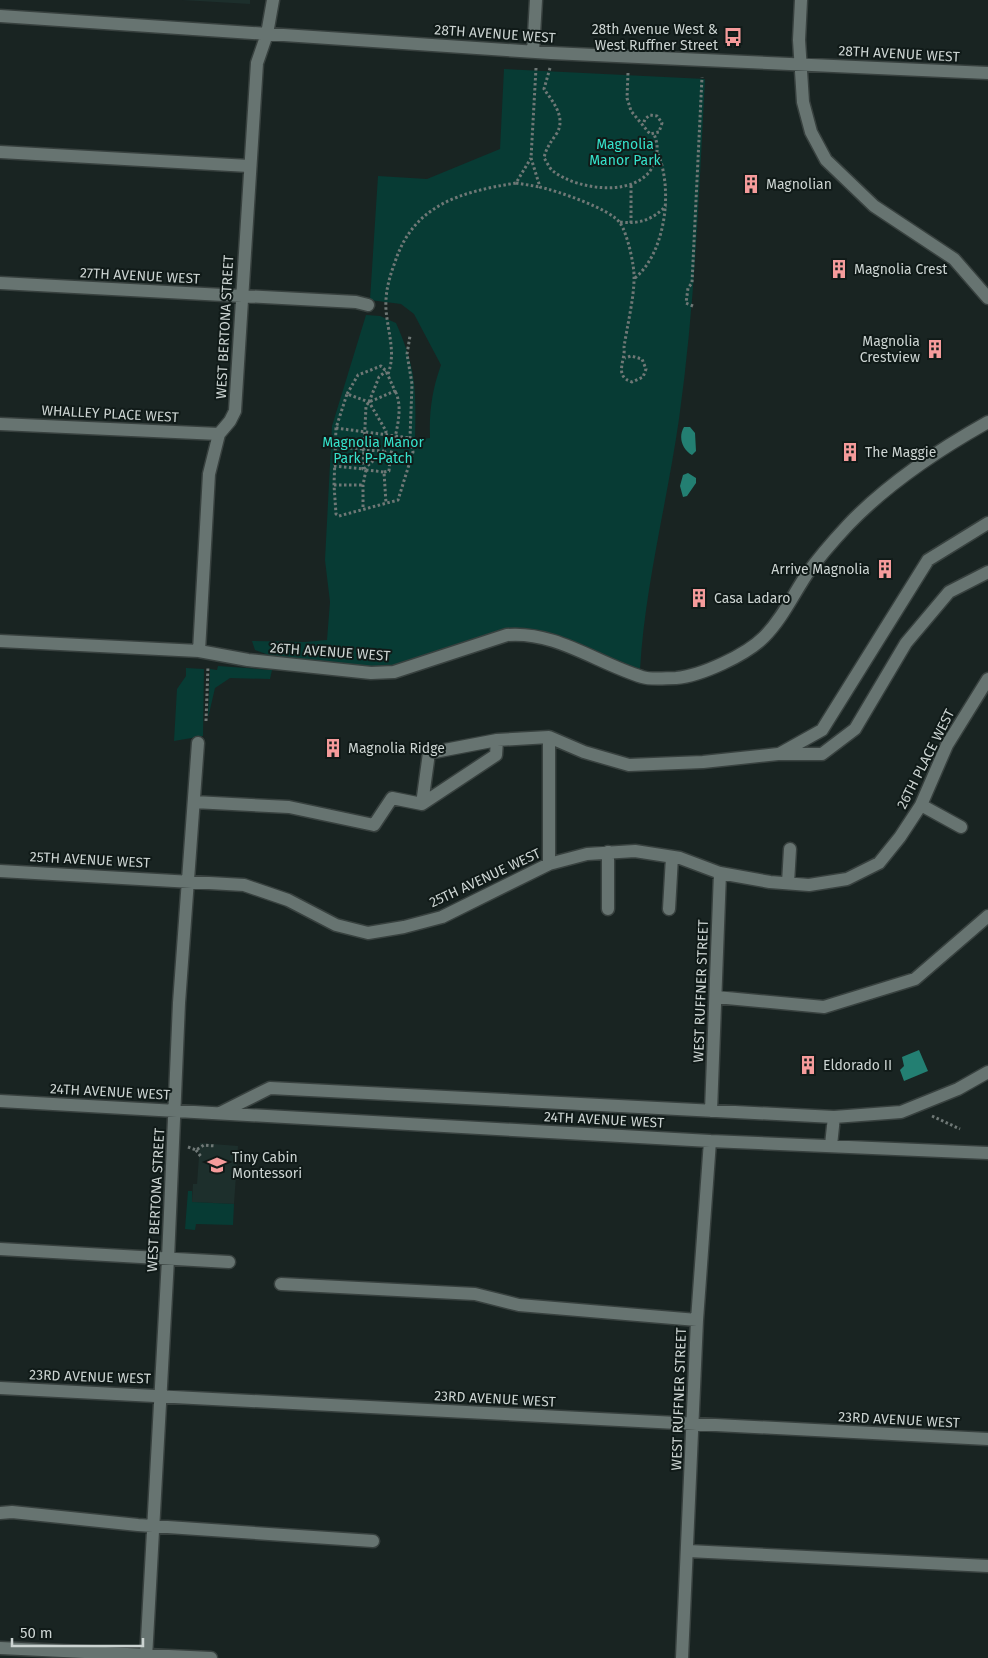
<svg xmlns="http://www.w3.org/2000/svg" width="988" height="1658" viewBox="0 0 988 1658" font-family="'Fira Sans',sans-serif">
	<rect width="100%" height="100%" fill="#192422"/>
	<!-- built -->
	<path fill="#1d2f2c" d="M182 0H250V4Z
		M200 1143 238 1146 234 1204 192 1202 193 1184H197Z"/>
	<!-- green -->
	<path fill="#073b34" d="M504 69 705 79C699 192 695 306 679 419 667 503 645 585 640 670L544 643 507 640 381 673 291 663 255 650 252 641 305 642 327 640 330 602 325 560 332 426 366 315 380 316 396 323C417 371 416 389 415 440L430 438C429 412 432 390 441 365L414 314 401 304 370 300 378 176 427 179 500 149Z
		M218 666 272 670 270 679 230 678 215 688 208 718 210 669 217 670Z
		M186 668 204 669 203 736 174 741 177 689 186 676Z
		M188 1191H192V1202L234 1204 233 1225 196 1224 195 1230 185 1229Z"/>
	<!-- water -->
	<path fill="#237f72" d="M684 427H690L695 433 696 451 692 455C682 449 678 437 684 427Z
		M688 473 696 478V483L687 496 683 497 680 486 683 475Z
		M919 1050 928 1071 904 1081 900 1070 904 1066 902 1057Z"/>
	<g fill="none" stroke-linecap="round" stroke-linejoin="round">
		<!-- minor casing -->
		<g stroke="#38413f" stroke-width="15">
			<path id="minor" d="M801 0 799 40 803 102 811 132 826 160 874 206 954 259 988 298
				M0 16 551 53 988 73
				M533 52 536 0
				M0 152 249 166
				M0 283 356 302 368 305
				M0 424 219 434
				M0 641 199 651 248 660 371 673 394 672 507 635C556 631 596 663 642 677 651 680 666 678 676 678 701 676 746 655 764 637 782 619 793 595 807 574 819 557 834 540 848 525 888 483 938 450 988 422
				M199 651 209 474 219 434 230 421 235 411 257 63 267 34 273 0
				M549 737V864
				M779 754 822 730 928 560 988 523
				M194 802 289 807 374 825 392 798 422 804 496 755 497 740 549 737 584 752 629 765 703 762 778 754H822L855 729 906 643 949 592 988 572
				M422 804 429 753 497 740
				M921 805 961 827
				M0 871 244 885 288 900 336 925 368 933 404 927 442 917 549 864 587 854 635 851 680 858 720 873 770 882 809 885 847 879 879 863 900 837 921 805 947 745 988 679
				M788 883 790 849
				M608 909V852
				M669 909 672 857
				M716 997 824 1007 915 979 988 916
				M0 1101 710 1141 988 1153
				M711 1111 720 873
				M220 1113 270 1088 834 1117
				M831 1145 834 1117 901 1112 958 1089 988 1072
				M0 1249 229 1262
				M281 1284 475 1294 519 1305 697 1320
				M0 1388 988 1439
				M0 1513 12 1512 138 1525 373 1541
				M688 1551 988 1566
				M0 1648 211 1658
				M146 1658 168 1259 179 1003 198 743
				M682 1658 697 1320 710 1141"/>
		</g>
		<!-- path -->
		<path stroke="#6f7876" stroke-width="3" stroke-dasharray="2.5 2.5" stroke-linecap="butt" d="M536 68 531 158 540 187C557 191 611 209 620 223 627 232 635 267 634 279 634 298 627 327 624 347 626 360 613 376 632 382L643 377 646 369 642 359 631 356 625 358
			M550 68 544 89C553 102 566 117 557 133 551 142 546 148 544 158 547 162 549 168 553 171 578 191 643 199 655 161 658 151 658 144 654 134
			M628 73 627 98 631 111 650 134 659 132 662 123 657 116 650 115 645 119 643 125
			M516 183 540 187
			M620 222C640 224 652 220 666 206
			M631 223V185
			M635 278C666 252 673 189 658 154
			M693 306 686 303 688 288 692 283 702 77
			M388 374C396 353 388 333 386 310 385 293 389 278 395 262 414 204 461 192 516 183L531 158
			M347 394 358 375 381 366 386 371 395 391 369 402 366 406 363 469 366 470 363 485V509
			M369 402 379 377 386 371
			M336 428 410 438
			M335 447 362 449
			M362 450 384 451
			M390 458C394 439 405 409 395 391
			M334 466 363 469
			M364 469 384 451
			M366 470 384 472 386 503
			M384 472 389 471 390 458 384 451 386 431 369 402 347 394 336 428 334 485 336 514 339 516 398 500 413 452 410 438 412 384 407 354 410 336
			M334 485H363
			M206 721 208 666
			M932 1116 960 1129
			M188 1147 196 1150 204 1145 215 1146
			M196 1150 202 1158"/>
		<!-- minor -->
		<use href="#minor" stroke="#677471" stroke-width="12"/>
	</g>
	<!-- icons -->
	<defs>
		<g id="bus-bare" transform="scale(1.5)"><path d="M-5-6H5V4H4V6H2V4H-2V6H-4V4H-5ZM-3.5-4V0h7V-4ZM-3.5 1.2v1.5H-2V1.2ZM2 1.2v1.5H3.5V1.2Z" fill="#f59b9b" stroke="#101a18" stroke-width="2.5" paint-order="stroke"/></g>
		<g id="building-bare" transform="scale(1.5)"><path d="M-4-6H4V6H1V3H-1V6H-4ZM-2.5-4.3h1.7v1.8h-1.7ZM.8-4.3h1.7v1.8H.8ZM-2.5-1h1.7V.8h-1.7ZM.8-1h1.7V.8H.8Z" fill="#f59b9b" stroke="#101a18" stroke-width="2.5" paint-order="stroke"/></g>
		<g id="school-bare" transform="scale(1.5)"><path d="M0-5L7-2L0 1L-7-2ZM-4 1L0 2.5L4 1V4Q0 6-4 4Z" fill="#f59b9b" stroke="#101a18" stroke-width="2.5" paint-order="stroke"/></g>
	</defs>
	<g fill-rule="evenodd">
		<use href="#bus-bare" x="733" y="37"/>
		<use href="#building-bare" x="751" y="184"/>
		<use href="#building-bare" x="839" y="269"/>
		<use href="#building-bare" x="935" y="349"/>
		<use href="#building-bare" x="850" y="452"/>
		<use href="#building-bare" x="885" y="569"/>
		<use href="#building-bare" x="699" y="598"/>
		<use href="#building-bare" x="333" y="748"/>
		<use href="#building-bare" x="808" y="1065"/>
		<use href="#school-bare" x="217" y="1165"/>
	</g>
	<g text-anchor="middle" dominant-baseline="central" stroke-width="4" stroke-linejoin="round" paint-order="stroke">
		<!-- poi labels -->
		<g font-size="14" fill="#ccd4d2" stroke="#101a18" text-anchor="start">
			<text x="718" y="29" text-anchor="end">28th Avenue West &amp;<tspan x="718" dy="16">West Ruffner Street</tspan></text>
			<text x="766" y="184">Magnolian</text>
			<text x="854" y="269">Magnolia Crest</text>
			<text x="920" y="341" text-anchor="end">Magnolia<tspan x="920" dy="16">Crestview</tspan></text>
			<text x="865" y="452">The Maggie</text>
			<text x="870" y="569" text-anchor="end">Arrive Magnolia</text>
			<text x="714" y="598">Casa Ladaro</text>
			<text x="348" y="748">Magnolia Ridge</text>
			<text x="823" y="1065">Eldorado II</text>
			<text x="232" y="1157">Tiny Cabin<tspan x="232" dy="16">Montessori</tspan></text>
		</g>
		<!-- street labels -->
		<g font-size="14" fill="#ccd4d2" stroke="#101a18">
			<text transform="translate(495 34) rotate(4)">28TH AVENUE WEST</text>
			<text transform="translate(899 54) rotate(3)">28TH AVENUE WEST</text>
			<text transform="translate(140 276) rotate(3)">27TH AVENUE WEST</text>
			<text transform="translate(225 327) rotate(-87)">WEST BERTONA STREET</text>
			<text transform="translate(110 414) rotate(3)">WHALLEY PLACE WEST</text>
			<text transform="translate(330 652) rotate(4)">26TH AVENUE WEST</text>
			<text transform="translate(926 759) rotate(-63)">26TH PLACE WEST</text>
			<text transform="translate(90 860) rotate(3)">25TH AVENUE WEST</text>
			<text transform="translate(485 878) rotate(-25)">25TH AVENUE WEST</text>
			<text transform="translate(701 991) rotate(-88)">WEST RUFFNER STREET</text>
			<text transform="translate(110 1092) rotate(3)">24TH AVENUE WEST</text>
			<text transform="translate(604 1120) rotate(3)">24TH AVENUE WEST</text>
			<text transform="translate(156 1200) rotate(-87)">WEST BERTONA STREET</text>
			<text transform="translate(90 1377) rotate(2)">23RD AVENUE WEST</text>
			<text transform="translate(495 1399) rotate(3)">23RD AVENUE WEST</text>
			<text transform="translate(679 1399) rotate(-88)">WEST RUFFNER STREET</text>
			<text transform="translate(899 1420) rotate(3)">23RD AVENUE WEST</text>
		</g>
		<!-- park labels -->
		<g font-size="14" fill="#35e2cb" stroke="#101a18">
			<text x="625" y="144">Magnolia<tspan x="625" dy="16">Manor Park</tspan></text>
			<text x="373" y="442">Magnolia Manor<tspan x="373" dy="16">Park P-Patch</tspan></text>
		</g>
	</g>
	<!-- scale -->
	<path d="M12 1638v8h131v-8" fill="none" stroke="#ccd4d2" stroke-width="2.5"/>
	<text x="20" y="1638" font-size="15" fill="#ccd4d2" stroke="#101a18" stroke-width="4" paint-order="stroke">50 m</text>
</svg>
